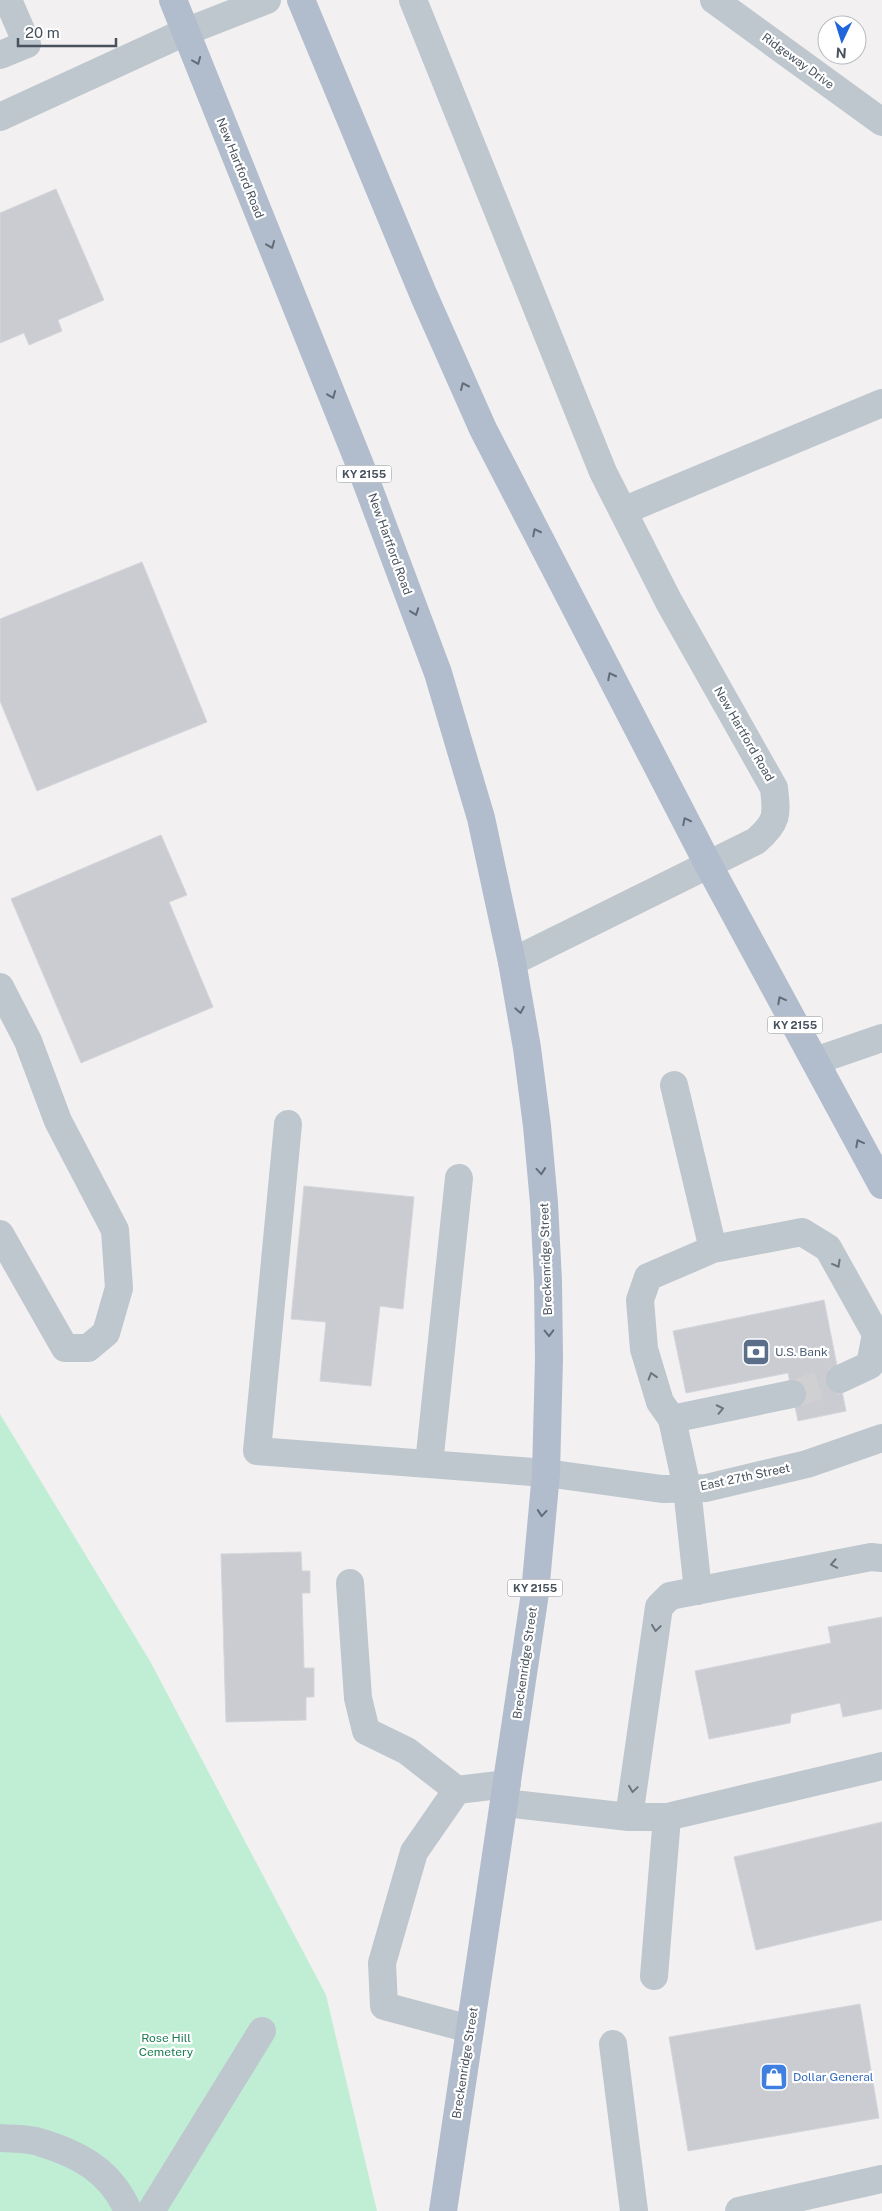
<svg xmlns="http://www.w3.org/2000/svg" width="882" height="2211" viewBox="0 0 882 2211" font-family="'Public Sans',sans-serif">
	<rect width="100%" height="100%" fill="#f2f0f0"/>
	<!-- green -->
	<path fill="#c0eed5" d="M0 1414 150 1661 326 1995 377 2211H0Z"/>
	<!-- building -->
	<path fill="#caccd2" stroke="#d4d6db" d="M56 189 104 300 58 320 62 331 29 345 24 333 0 343V213Z
		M142 562 207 722 37 791 0 701V619Z
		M161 835 187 895 169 902 213 1007 81 1063 11 899Z
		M304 1186 414 1197 403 1309 380 1306 371 1386 320 1381 326 1322 291 1319Z
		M824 1300 846 1411 798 1421 788 1373 686 1393 673 1331Z
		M301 1552 302 1571H310V1593H302L304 1668H314V1697H306V1720L226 1722 221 1554Z
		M882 1617V1709L843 1717 840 1703 791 1714 790 1723 709 1739 695 1671 831 1643 828 1627Z
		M882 1822V1920L756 1950 734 1857Z
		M860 2004 879 2118 688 2151 669 2037Z"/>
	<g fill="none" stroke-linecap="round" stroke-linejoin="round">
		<!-- minor-tunnel -->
		<path stroke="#d0d0d3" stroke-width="28" stroke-dasharray="28 14" stroke-linecap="butt" d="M792 1394 840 1379"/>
		<!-- minor -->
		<path stroke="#bec6ce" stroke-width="28" d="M413 0 603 472 669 602 774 788C777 815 778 822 756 841L512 962
			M714 0 882 122
			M0 55 27 44 8 0
			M0 117 185 32 267 0
			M623 511 882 403
			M0 987 28 1041 58 1121 115 1230 119 1288 106 1333 88 1348H65L0 1234
			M815 1061 882 1038
			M674 1085 713 1249
			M288 1124 257 1451 546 1473 662 1489 706 1488 807 1464 882 1438
			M672 1419 792 1394
			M429 1464 459 1178
			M350 1583 358 1698 366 1731 407 1751 457 1790
			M698 1591 687 1488 672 1419 660 1402 644 1349 640 1300 648 1277 713 1249 802 1232 828 1248 876 1334 870 1365 840 1379
			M504 1803 629 1817H667L882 1766
			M629 1817 659 1607 670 1596 871 1557 882 1558
			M654 1976 667 1817
			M470 2029 384 2006 382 1963 414 1852 457 1790 507 1784
			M613 2044 634 2211
			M0 2138C12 2139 27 2138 39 2142 79 2154 111 2171 128 2211
			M151 2211 262 2031
			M739 2211 882 2179"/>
		<!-- major -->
		<path stroke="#b1bdcd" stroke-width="28" d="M173 0 360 465 438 673 481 818 512 962 527 1048 537 1126 544 1203 548 1281 549 1359 546 1473 535 1593 443 2211
			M301 0 424 296 483 429 708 864 882 1185"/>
	</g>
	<!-- one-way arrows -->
	<defs><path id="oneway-chevron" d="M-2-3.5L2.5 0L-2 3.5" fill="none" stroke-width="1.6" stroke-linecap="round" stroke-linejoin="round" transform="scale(1.25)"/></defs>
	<g stroke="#626d79">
		<use href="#oneway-chevron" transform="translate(197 61) rotate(68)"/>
		<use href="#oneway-chevron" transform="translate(271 245) rotate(68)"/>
		<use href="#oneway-chevron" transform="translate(464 386) rotate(-114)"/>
		<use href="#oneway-chevron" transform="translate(332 395) rotate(68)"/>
		<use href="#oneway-chevron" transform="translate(536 532) rotate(-117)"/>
		<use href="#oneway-chevron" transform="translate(415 612) rotate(70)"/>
		<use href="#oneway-chevron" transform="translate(611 676) rotate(-117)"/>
		<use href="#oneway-chevron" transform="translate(686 821) rotate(-117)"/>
		<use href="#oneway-chevron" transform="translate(781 1000) rotate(-118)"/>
		<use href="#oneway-chevron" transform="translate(520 1010) rotate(80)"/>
		<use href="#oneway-chevron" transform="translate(859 1143) rotate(-118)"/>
		<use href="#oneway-chevron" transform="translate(541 1171) rotate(85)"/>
		<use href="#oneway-chevron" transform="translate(549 1333) rotate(89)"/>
		<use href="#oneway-chevron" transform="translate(542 1513) rotate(95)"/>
	</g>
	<g stroke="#6b757f">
		<use href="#oneway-chevron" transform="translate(837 1264) rotate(61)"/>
		<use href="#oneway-chevron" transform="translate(652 1376) rotate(-107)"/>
		<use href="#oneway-chevron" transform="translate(720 1409) rotate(-12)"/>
		<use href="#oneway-chevron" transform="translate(834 1564) rotate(169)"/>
		<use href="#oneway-chevron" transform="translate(656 1628) rotate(98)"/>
		<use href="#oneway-chevron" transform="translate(633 1789) rotate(98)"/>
	</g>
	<!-- icons -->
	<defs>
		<g id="bank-square" transform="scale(1.4375)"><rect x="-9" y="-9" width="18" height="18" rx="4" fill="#5c6f8a" stroke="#fff"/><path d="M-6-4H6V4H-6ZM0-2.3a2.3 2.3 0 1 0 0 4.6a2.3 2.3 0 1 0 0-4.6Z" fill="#fff"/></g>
		<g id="shop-square" transform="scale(1.4375)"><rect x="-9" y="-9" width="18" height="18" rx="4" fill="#3f7fe0" stroke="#fff"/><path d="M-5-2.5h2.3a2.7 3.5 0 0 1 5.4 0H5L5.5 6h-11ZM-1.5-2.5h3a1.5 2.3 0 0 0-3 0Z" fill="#fff"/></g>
	</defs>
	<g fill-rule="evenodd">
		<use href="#bank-square" x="756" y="1352"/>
		<use href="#shop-square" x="774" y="2077"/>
	</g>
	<g text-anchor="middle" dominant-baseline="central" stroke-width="4.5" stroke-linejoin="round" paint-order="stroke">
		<!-- shield labels -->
		<g fill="#fff" stroke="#7f868e" stroke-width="1">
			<rect x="336.5" y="465.5" width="55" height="17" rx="4"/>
			<rect x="767.5" y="1016.5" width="55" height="17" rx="4"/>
			<rect x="507.5" y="1579.5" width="55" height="17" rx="4"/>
		</g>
		<g font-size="11" font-weight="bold" fill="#48525d">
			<text x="364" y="474">KY 2155</text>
			<text x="795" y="1025">KY 2155</text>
			<text x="535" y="1588">KY 2155</text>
		</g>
		<!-- street labels -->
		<g font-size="12" fill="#48525d" stroke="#fff">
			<text transform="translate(798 61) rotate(36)">Ridgeway Drive</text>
			<text transform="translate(240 168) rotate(68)">New Hartford Road</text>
			<text transform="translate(390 544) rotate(70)">New Hartford Road</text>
			<text transform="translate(744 734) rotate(60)">New Hartford Road</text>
			<text transform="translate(546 1259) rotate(-92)">Breckenridge Street</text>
			<text transform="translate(745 1477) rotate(-12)">East 27th Street</text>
			<text transform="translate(525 1663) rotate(-82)">Breckenridge Street</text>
			<text transform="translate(465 2063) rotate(-81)">Breckenridge Street</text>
		</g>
		<!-- service labels -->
		<g font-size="12" fill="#4e5e75" stroke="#fff" text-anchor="start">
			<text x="775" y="1352">U.S. Bank</text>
		</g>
		<!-- park labels -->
		<g font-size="12" fill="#1b7c52" stroke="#fff">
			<text x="166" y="2038">Rose Hill<tspan x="166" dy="14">Cemetery</tspan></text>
		</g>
		<!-- shop labels -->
		<g font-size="12" fill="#366cbe" stroke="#fff" text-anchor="start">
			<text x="793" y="2077">Dollar General</text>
		</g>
	</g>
	<!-- north arrow -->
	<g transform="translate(842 40) rotate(184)"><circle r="24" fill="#ffffff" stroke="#b6babe"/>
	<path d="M0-4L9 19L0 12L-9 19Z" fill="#2065dc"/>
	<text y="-8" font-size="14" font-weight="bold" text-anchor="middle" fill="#48525d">N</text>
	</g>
	<!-- scale -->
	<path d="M18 38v8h98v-8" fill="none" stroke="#48525d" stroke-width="2.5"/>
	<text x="25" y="38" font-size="15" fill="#48525d" stroke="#ffffff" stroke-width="4" paint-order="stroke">20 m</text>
</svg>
